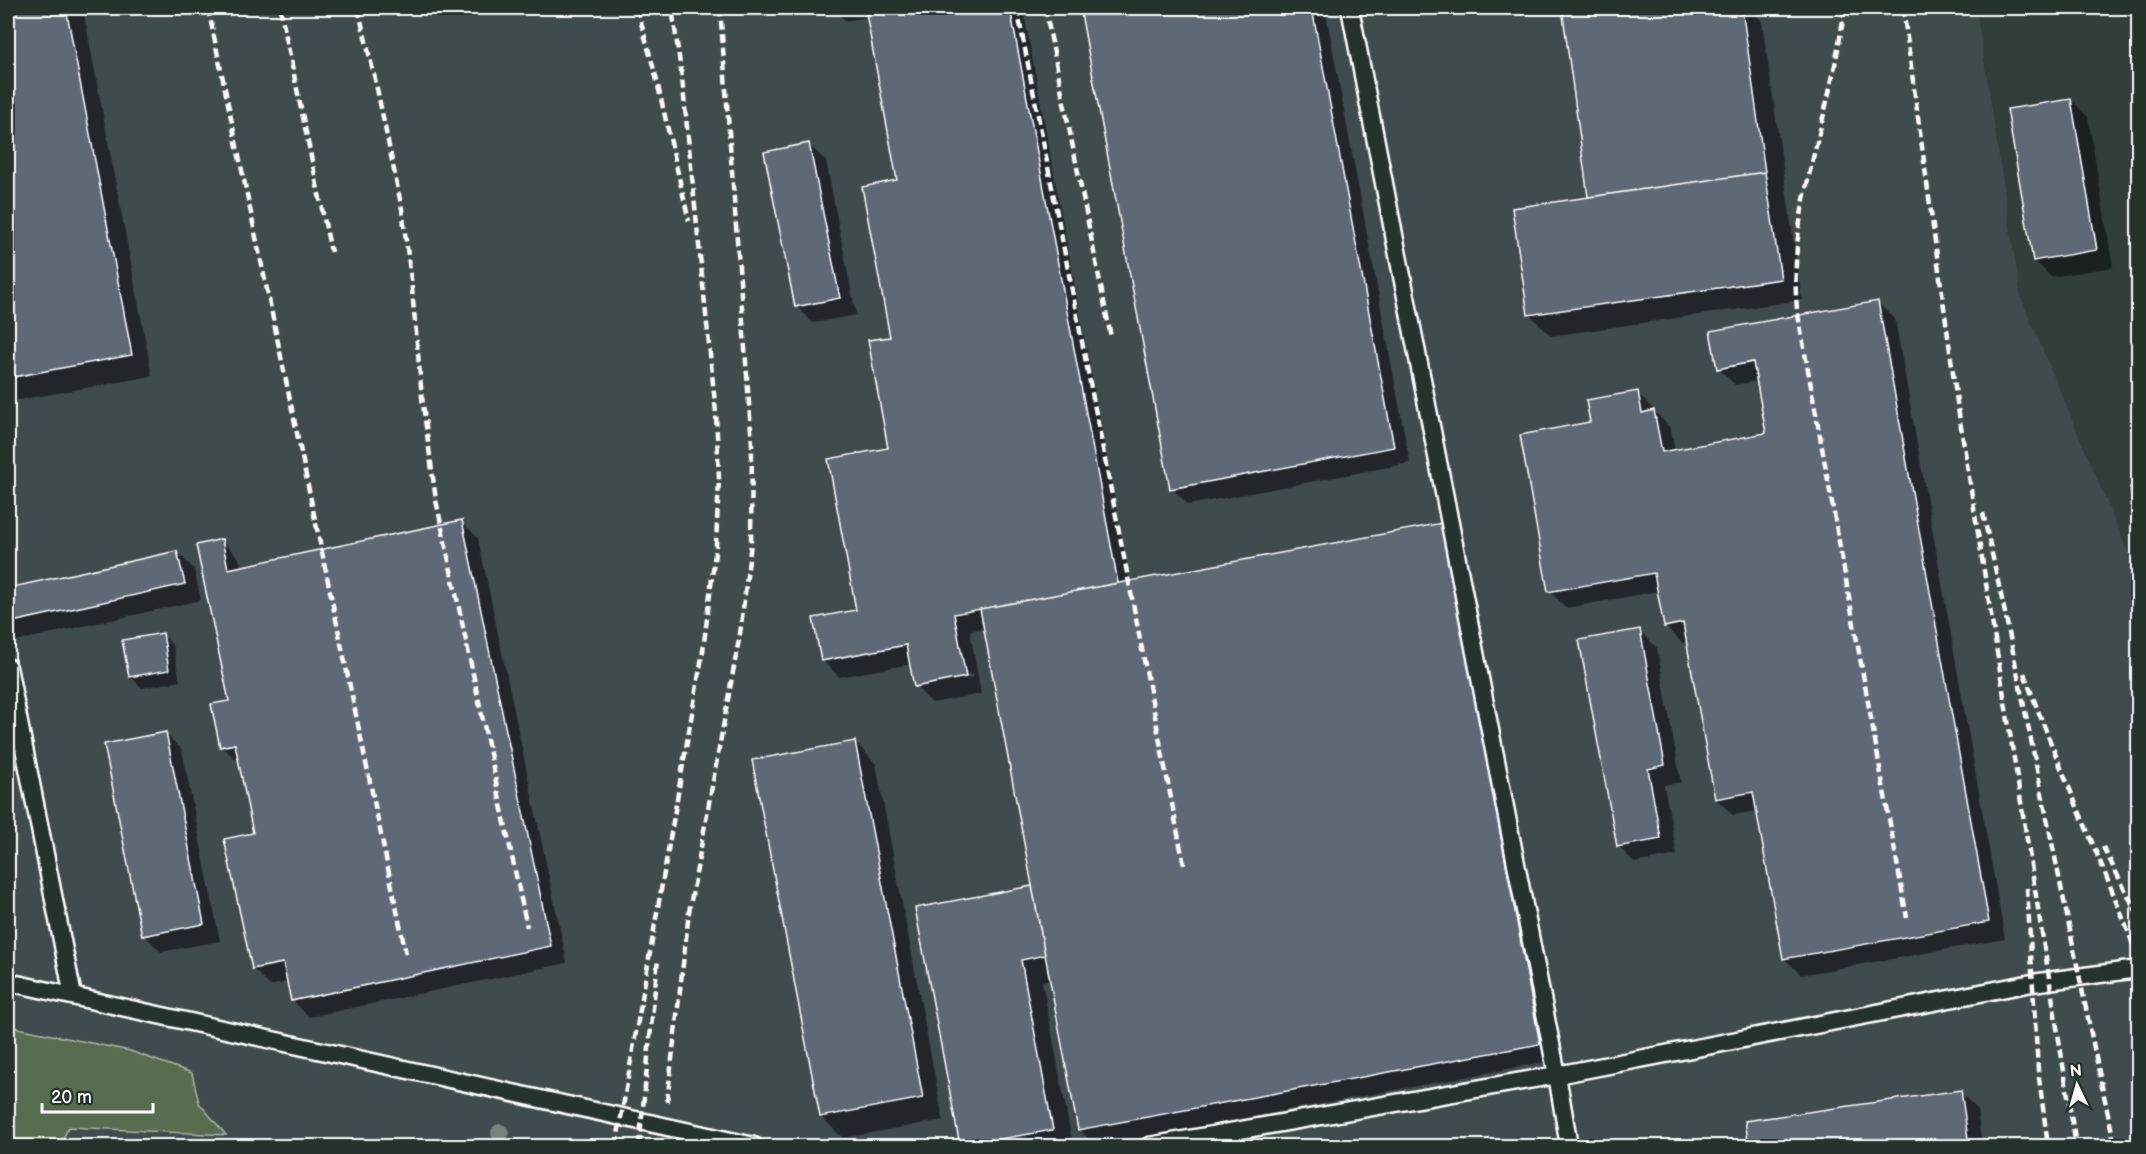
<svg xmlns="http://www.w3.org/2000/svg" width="2146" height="1154" viewBox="0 0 2146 1154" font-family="'Balsamiq Sans',sans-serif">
	<rect width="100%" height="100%" fill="#313e3c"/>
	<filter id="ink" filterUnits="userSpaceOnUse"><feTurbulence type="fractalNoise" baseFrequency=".0167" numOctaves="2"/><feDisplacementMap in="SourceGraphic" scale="12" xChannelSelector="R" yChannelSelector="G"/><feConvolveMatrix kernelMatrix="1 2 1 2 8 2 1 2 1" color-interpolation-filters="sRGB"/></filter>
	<g filter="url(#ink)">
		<!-- built -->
		<path fill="#3f4b4d" d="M8 8H1976L2021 298 2135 569H2138V1146H8Z"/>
		<!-- green -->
		<path fill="#596c4f" stroke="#acb6a7" stroke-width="1.5" d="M8 1026 130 1051 192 1073 199 1103 226 1135 69 1127 59 1146H8Z"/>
		<!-- shadow -->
		<path fill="#0007" fill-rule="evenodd" d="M8 8H83L152 376 8 402Z
			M832 8H1023L1130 582 1441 524 1556 1060 1096 1146 1079 1129 1051 979 1042 981 1073 1146H961L917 909 1034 887 985 628 970 631 981 694 932 703 915 686 911 664 839 677 822 660 858 611 890 449 892 338 899 181 868 17 846 21ZM973 674V677L926 686V683Z
			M1082 8H1325L1410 463 1188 505 1172 488Z
			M1563 8H1748L1762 21 1802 300 1551 336 1529 314 1590 198Z
			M2071 100 2088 117 2113 267 2051 277 2034 260Z
			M809 145 826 161 856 315 813 323 796 306Z
			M1878 303 1895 319 2005 939 1801 975 1784 958 1758 811 1733 815 1716 799 1688 641 1682 643 1665 626 1659 591 1566 608 1550 591 1592 423 1637 392 1671 429 1675 451 1768 435 1758 381 1735 385 1718 368Z
			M2138 487V533L2131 488Z
			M461 521 478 538 567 963 309 1017 292 1000 288 982 270 986 253 969 255 834 240 763 221 746 231 702 222 541 239 558 241 568Z
			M177 552 194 569 201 600 8 643V590Z
			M1640 631 1657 648 1681 782 1664 785 1677 855 1635 863 1618 846Z
			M162 634 173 646 180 681 142 688 130 676Z
			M165 733 182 750 220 941 161 952 144 935Z
			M855 742 876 764 943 1120 843 1138 821 1117Z
			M1960 1092 1977 1109 1982 1146H1751L1747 1122Z"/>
		<!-- building -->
		<path fill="#5f6976" stroke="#fff" stroke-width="1.5" d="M8 8H66L132 355 8 378Z
			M865 8H1010L1118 583 954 614 966 677 914 687 906 645 821 661 813 618 856 610 828 459 888 448 868 340 890 337 862 187 897 180Z
			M1080 8H1312L1394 447 1170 489Z
			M1562 8H1742L1765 172 1588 197Z
			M2071 99 2097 250 2033 261 2007 109Z
			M809 143 840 298 795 307 764 152Z
			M1765 172 1781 279 1528 315 1512 208Z
			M1878 301 1989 922 1783 959 1753 792 1715 799 1683 623 1664 627 1654 573 1548 592 1520 435 1590 422 1586 400 1638 391 1642 413 1654 410 1662 452 1766 433 1753 362 1717 369 1710 331Z
			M2138 485V542L2130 487Z
			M462 520 551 946 291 1001 283 963 252 969 224 839 253 833 235 744 220 747 211 704 229 701 196 545 222 539 228 569Z
			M1442 523 1540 1044 1078 1130 980 609Z
			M177 551 185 584 8 623V588Z
			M1640 629 1665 765 1648 769 1661 839 1617 847 1579 640Z
			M163 633 169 670 129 677 122 640Z
			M166 732 204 924 142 936 104 744Z
			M855 741 923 1098 820 1117 752 760Z
			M1032 886 1045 955 1021 960 1053 1130 960 1146 915 908Z
			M1961 1090 1969 1146H1749L1745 1121Z"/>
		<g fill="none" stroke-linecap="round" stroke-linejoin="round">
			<!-- lane casing -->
			<g stroke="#fff" stroke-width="21">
				<path id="lane" d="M1350 8 1557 1075 1569 1146
					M8 667 73 996
					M8 982 754 1146
					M1149 1146 1557 1075 2032 983 2138 969"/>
			</g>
			<!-- lane -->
			<use href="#lane" stroke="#26332d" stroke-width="16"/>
			<!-- rail -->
			<path stroke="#fff" stroke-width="4.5" stroke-dasharray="9 4.5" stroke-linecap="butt" d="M208 8 406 954
				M280 8 331 252
				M358 8 375 79 402 209 411 279 422 397 436 500 527 927
				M637 8 656 77 689 221
				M1017 8 1184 865
				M1045 8 1111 337
				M1845 8C1840 38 1835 68 1828 97 1811 170 1790 232 1797 309L1907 918
				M1903 8 1957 402 2076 1146
				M1983 513 2005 613 2101 1082 2115 1146
				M2024 673C2059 770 2103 862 2138 958
				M2103 847 2138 915
				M2027 888 2038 1070 2048 1146
				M667 1102 689 912 740 634 751 543 752 444 720 8
				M616 1146 703 651 716 545 719 479 716 413 682 78 672 8
				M639 1146 658 959"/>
		</g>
		<!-- trees -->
		<circle fill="#79847c" cx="500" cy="1133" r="9"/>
	</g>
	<!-- margin -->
	<rect width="2146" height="1154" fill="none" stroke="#26332d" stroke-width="30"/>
	<rect x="15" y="15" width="2116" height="1124" fill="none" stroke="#fff" stroke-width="2" filter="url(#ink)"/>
	<!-- north arrow -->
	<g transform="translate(2077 1085) rotate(355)" stroke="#26332d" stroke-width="4.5" paint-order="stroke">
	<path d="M0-4.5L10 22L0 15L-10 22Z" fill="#ffffff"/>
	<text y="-9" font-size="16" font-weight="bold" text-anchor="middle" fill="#ffffff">N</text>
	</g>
	<!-- scale -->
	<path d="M42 1103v9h111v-9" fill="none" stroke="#ffffff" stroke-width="3"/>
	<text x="51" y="1103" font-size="18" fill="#ffffff" stroke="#26332d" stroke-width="4.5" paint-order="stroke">20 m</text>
</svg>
